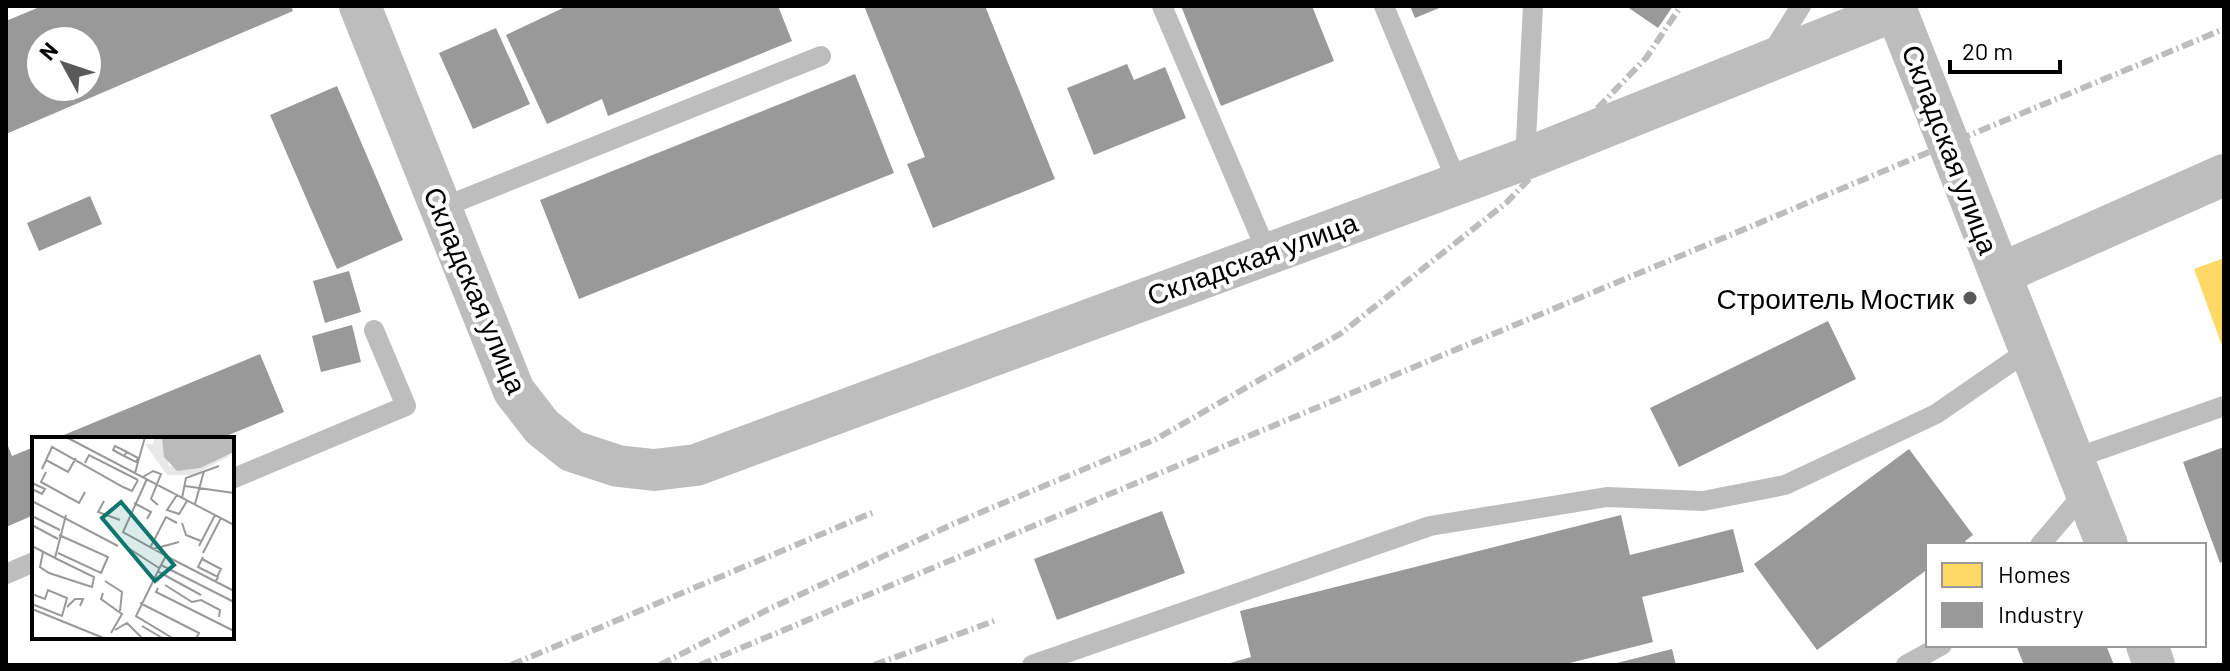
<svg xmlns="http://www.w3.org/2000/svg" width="2230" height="671" viewBox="0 0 2230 671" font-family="Barlow,sans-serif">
	<rect width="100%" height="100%" fill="#fff"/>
	<!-- homes -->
	<path fill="#ffd966" d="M2224 258V351L2194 269Z"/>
	<!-- industry -->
	<path fill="#999" fill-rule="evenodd" d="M42 6H291L293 11 6 134V21ZM40 40H88V88H40Z
		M562 6H778L792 41 608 116 602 99 547 124 506 35 563 8Z
		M864 6H985L1055 179 933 228 907 164 925 157Z
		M1181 6H1312L1334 61 1221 106Z
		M1410 6H1444L1415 18Z
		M1626 6H1673L1658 28Z
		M496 28 530 104 473 129 439 53Z
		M1127 64 1134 80 1165 67 1186 118 1094 155 1067 88Z
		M855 74 894 173 579 299 540 200Z
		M337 86 403 240 337 269 270 115Z
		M90 196 102 224 39 251 27 223Z
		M349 271 361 312 325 323 313 281Z
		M1828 321 1856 379 1679 467 1650 408Z
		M352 325 361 362 321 372 312 336Z
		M260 354 284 412 219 439H54Z
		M6 441 12 456 34 447V515L6 527Z
		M2224 447V561L2220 563 2183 462Z
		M1909 449 1973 535 1965 541 1968 545H1928V569L1817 650 1754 564Z
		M1162 511 1185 573 1057 620 1034 559Z
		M1621 515 1630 555 1733 529 1744 572 1642 597 1653 642 1562 665H1223L1251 657 1240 611Z
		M2016 645H2106L2114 665H2024Z
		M1672 649 1676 665H1613V664Z"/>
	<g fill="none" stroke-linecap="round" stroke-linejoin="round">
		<!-- service -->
		<path stroke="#bdbdbd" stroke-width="20" d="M1162 6 1267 252
			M1384 6 1457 182
			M1771 54 1801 6
			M1525 159 1533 6
			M441 208 821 56
			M2073 459 2224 406
			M232 479 406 406 374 330
			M2040 545 2086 491
			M6 574 34 562
			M1032 665 1430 526 1607 497 1703 501 1785 485 1936 414 2030 349
			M1906 665 1942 645"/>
		<!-- minor -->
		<path stroke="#bdbdbd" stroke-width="42" d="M360 6 514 391 542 427 572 451 618 466 654 470 696 465 1525 159 1896 10 2000 274 2224 175
			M2000 274 2107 545
			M2147 645 2154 665"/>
		<!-- rail -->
		<path stroke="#bdbdbd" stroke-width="6" stroke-dasharray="12 4 2 4" stroke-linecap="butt" d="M511 665 874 512
			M660 665 769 609 953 524 1156 439 1340 334 1506 203 1646 58 1681 6
			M700 665 2224 29
			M874 665 994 621"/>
	</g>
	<!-- markers -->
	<circle fill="#595959" stroke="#fff" stroke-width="3" cx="1970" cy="298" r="8"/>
	<g text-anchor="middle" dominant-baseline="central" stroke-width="8" stroke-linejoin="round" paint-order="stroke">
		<!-- street labels -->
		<g font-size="28" fill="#000" stroke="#fff">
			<text transform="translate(1951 149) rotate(69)">Складская улица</text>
			<text transform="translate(1252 258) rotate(-20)">Складская улица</text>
			<text transform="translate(476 290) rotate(67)">Складская улица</text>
		</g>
		<!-- poi labels -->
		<g font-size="28" fill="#000" stroke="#fff" text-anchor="end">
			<text x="1954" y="298">Строитель Мостик</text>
		</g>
	</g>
	<!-- overview -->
	<g transform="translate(32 437)">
		<rect width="202" height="202" fill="#fff"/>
		<path d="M122 0H130L137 29 168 31 178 22 202 17 161 38H135L113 7H121Z" fill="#e8e8e8"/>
		<path d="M130 0H202V15L168 31 145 34 132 20Z" fill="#bababa"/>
		<path fill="none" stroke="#999" stroke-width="2" d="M34 0 202 88M201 19 202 44M92 20V19L95 15 106 21 104 25 92 19 81 13 83 9 95 15M14 23 36 35 44 21M53 26 57 18 106 43M10 32 20 10 91 50 100 54 106 43M14 35 9 45 47 66 53 55M103 36 113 0M111 40 121 34 129 37 119 62 126 68M115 42 91 95 134 119 129 128 202 165M0 46 13 52 10 57 0 52M153 49 202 56M145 58 135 73 147 77 155 64M150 61 154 41 187 29M0 64 86 109M72 64 66 75 88 83M102 66 119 75 115 82M163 67 172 34M0 79 28 93M150 86 154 98 169 104M0 88 26 102M90 107 127 131M0 109 23 121 34 78M167 109 183 78M118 111 134 80 145 86M121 112 147 105M11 115 8 130 17 136 60 150 62 140 23 121M26 116 69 136 76 120 27 98M171 116 189 81M134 119 202 154M171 120 166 130 186 140 184 144M170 122 189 132 185 140M129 128 104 179 142 202M125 134 169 158M73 144 90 155 88 174M133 148 160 165 169 163 188 173 187 180M126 151 124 155 202 194M71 156 69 162 90 177 79 196M0 157 13 162 16 153 35 161 30 179 0 167M108 166 167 196 164 202M35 170 43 162H51L48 169M0 172 74 202M110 189 132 202M83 193 95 186 111 202"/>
		<path fill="#0f766e" fill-opacity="0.15" stroke="#0f766e" stroke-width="4" d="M89 65 142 128 123 144 70 81Z"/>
		<rect width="202" height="202" fill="none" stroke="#000" stroke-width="4"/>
	</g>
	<!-- border -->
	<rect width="2230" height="671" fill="none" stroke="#000000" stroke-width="16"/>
	<!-- legend -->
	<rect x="1926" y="543" width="280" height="104" fill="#ffffff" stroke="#999999" stroke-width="2"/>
	<rect x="1942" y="563" width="40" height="24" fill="#ffd966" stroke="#999999" stroke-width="2"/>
	<text x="1998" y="583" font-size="24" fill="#000000">Homes</text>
	<rect x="1942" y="603" width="40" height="24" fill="#999999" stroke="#999999" stroke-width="2"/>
	<text x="1998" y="623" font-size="24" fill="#000000">Industry</text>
	<!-- north arrow -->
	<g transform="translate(64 64) rotate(310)"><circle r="38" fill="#ffffff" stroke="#999999" stroke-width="2"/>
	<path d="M0-6L14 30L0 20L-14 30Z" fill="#595959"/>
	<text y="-12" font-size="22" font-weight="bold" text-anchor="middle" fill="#000000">N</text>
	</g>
	<!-- scale -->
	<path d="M1950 60v12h110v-12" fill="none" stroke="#000000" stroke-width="4"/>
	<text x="1962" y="60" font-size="24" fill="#000000" stroke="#ffffff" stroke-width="6" paint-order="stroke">20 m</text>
</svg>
